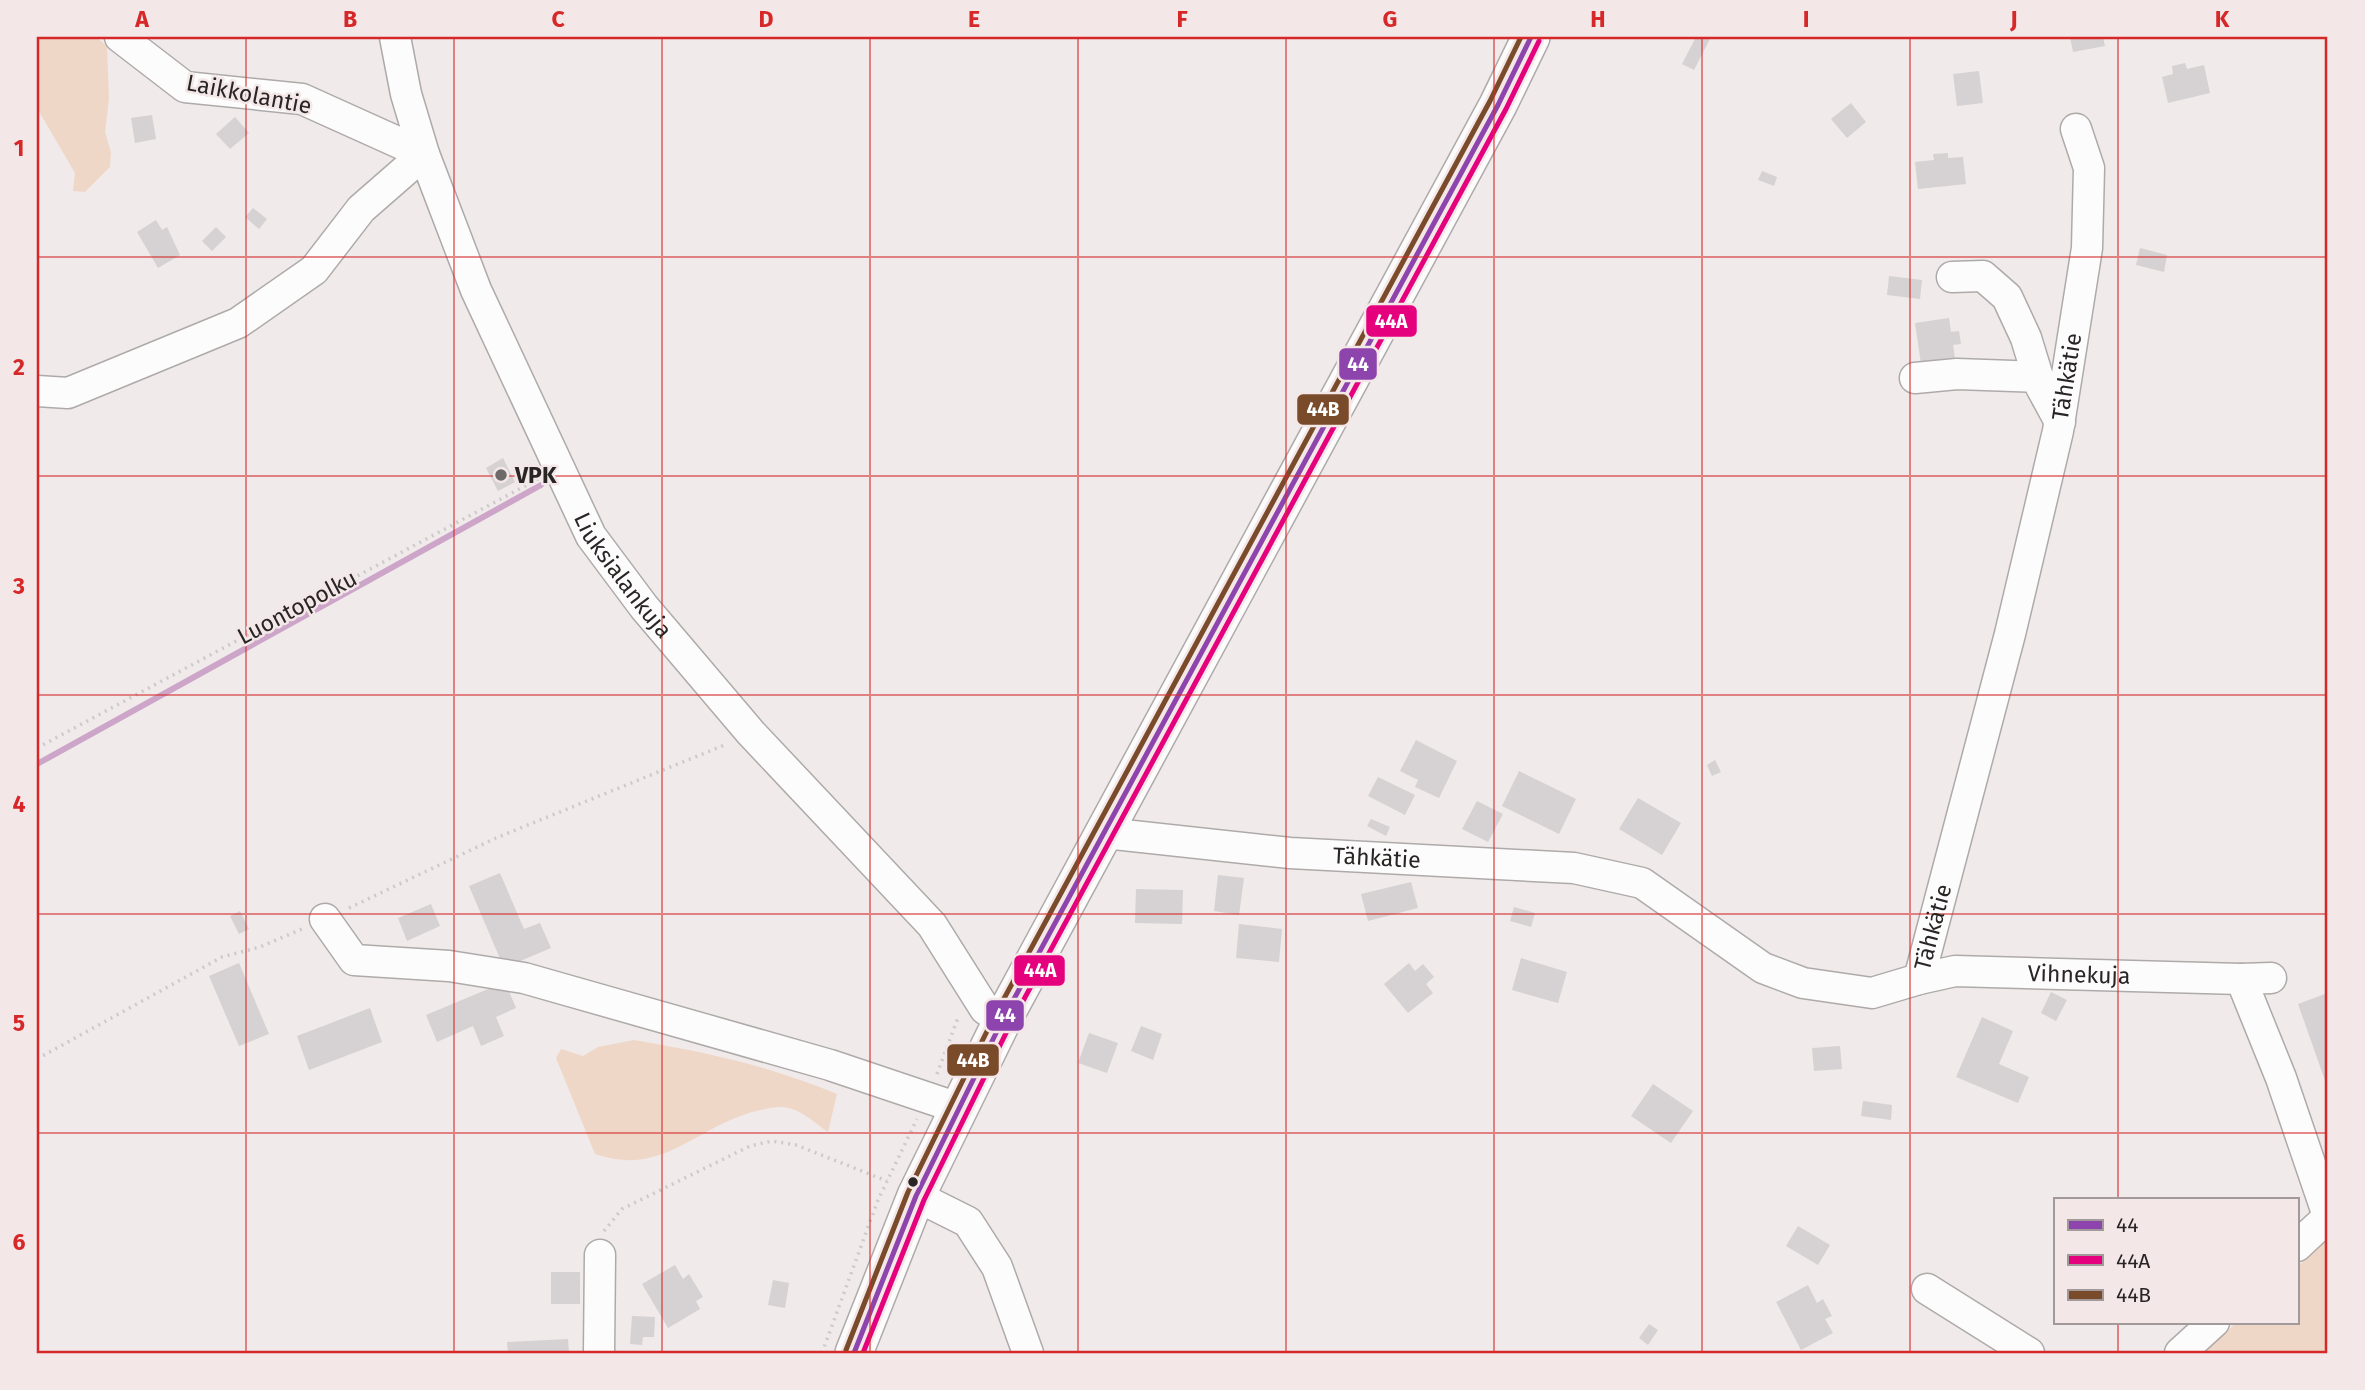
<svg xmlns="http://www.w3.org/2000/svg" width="2365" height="1390" viewBox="0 0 2365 1390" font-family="'Fira Sans',sans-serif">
	<rect width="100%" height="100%" fill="#f0eaea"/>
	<!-- green -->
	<path fill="#efd7c8" d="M37 37H96L107 46 109 99 105 132 111 152 110 167 85 192 73 191 75 173 37 108Z
		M634 1040C705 1052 771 1066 837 1094L828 1132C816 1124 805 1113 792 1109 781 1105 771 1108 760 1110 695 1125 665 1178 595 1154L556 1058 561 1049 583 1056 598 1047Z
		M2328 1230V1353H2203L2237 1322H2297V1267L2318 1247Z"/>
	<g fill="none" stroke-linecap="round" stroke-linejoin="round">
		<!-- stream -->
		<path stroke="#cca5c9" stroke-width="6" d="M37 764 541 485"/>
	</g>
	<!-- building -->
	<path fill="#d6d1d2" d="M1696 37H1711L1694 70 1682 64Z
		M2070 37H2103L2105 46 2073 52Z
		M2185 63 2187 69 2204 65 2210 93 2168 103 2162 77 2173 74 2172 66Z
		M1979 71 1983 103 1957 106 1953 74Z
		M1851 103 1866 122 1847 138 1831 119Z
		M152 115 156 139 135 143 131 118Z
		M235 117 249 133 230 149 216 134Z
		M1948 153V158L1963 157 1966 184 1918 189 1915 162 1934 160 1933 154Z
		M1762 171 1777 177 1774 186 1758 180Z
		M253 208 267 219 259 229 245 217Z
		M156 220 162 230 167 227 180 255 158 268 137 232Z
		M216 227 226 237 212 251 202 241Z
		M2140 248 2167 255 2164 272 2136 265Z
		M1889 276 1922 280 1920 299 1887 295Z
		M1949 318 1951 332 1959 331 1961 344 1953 345 1955 359 1921 364 1915 323Z
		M503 458 515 482 498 491 486 468Z
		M1416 740 1457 761 1439 798 1415 787 1418 780 1400 771Z
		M1715 760 1721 772 1712 776 1707 765Z
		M1519 771 1576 799 1559 834 1502 806Z
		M1378 777 1415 795 1405 815 1368 796Z
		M1638 798 1681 823 1662 855 1619 829Z
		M1477 801 1503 814 1488 842 1462 829Z
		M1371 819 1390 827 1386 836 1367 826Z
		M500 873 524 929 540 923 551 948 504 968 469 886Z
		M1218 875 1244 878 1239 915 1214 911Z
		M1411 882 1418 908 1368 921 1361 894Z
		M1136 889 1183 890 1182 924 1135 923Z
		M431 904 440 926 407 941 398 918Z
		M1514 907 1535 913 1531 927 1510 921Z
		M240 911 249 929 239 934 230 916Z
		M1239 924 1282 929 1279 962 1236 958Z
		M1521 958 1567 972 1558 1003 1512 990Z
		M239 963 269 1034 239 1046 209 976Z
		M1409 963 1415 971 1423 964 1434 977 1426 984 1433 993 1408 1013 1384 984Z
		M505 982 516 1008 496 1017 504 1036 481 1046 473 1026 437 1042 426 1015Z
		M2051 992 2067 1000 2056 1021 2041 1013Z
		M2325 994 2328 1003V1089L2298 1004Z
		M370 1008 382 1042 309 1070 297 1036Z
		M1982 1017 2013 1031 1999 1064 2029 1077 2018 1103 1956 1077Z
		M1141 1026 1162 1034 1153 1060 1131 1051Z
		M1089 1033 1118 1043 1107 1073 1078 1063Z
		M1840 1046 1842 1069 1814 1071 1812 1048Z
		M1653 1084 1693 1111 1671 1143 1631 1116Z
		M1863 1101 1892 1105 1891 1120 1861 1116Z
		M1798 1226 1830 1245 1818 1265 1786 1246Z
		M675 1265 683 1279 689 1274 703 1297 696 1301 700 1309 668 1328 642 1284Z
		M551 1272H580V1304H551Z
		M773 1280 789 1283 785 1308 768 1305Z
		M1808 1285 1817 1303 1823 1299 1832 1316 1825 1319 1833 1333 1801 1350 1776 1302Z
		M632 1316 655 1317 654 1337H643L642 1345 630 1344Z
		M1649 1324 1658 1330 1648 1345 1639 1338Z
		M568 1339 569 1353H508L507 1342Z"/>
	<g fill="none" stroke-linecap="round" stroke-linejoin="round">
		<!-- minor casing -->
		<g stroke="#afaaaa" stroke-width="33">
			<g id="minor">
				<path id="s1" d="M395 37 406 94 424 154 476 290 591 536 644 607 751 733 932 925 985 1009 1002 1021"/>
				<path d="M1952 277 1983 276 2007 297 2026 338 2041 387 2060 422"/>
				<path d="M1915 378 1957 374 2038 377"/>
				<path d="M37 391 68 393 238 323 314 270 361 209 424 154 302 99 185 87 120 37"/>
				<path id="s2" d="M1105 833 1290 853 1574 868 1642 883 1763 968 1803 983 1872 993 1919 979 2010 634 2058 431 2087 248 2089 168 2076 129"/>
				<path d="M325 919 354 960 449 966 524 978 830 1065 958 1108"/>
				<path id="s3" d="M1919 979 1955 971 2241 979 2281 1078 2328 1216"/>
				<path d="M2241 979 2271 978"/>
				<path d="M916 1196 968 1222 997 1267 1028 1353"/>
				<path d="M2297 1246 2328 1217"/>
				<path d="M1927 1289 2029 1353"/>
				<path d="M599 1353 600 1255"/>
				<path d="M2180 1353 2214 1322"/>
			</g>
		</g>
		<!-- major casing -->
		<g stroke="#afaaaa" stroke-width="40">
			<path id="major" d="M854 1353 916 1196 1002 1021 1498 105 1531 37"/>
		</g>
		<!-- path -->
		<path stroke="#cccaca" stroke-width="3.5" stroke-dasharray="2 5" stroke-linecap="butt" d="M37 748 538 479
			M349 908 496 838 727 744
			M37 1059 222 957 260 947 304 928
			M937 1074 959 1015
			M604 1231 622 1209 750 1146 772 1141 796 1145 887 1181
			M822 1353 878 1200 917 1119"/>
		<!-- minor -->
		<use href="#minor" stroke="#fdfcfc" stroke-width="30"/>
		<!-- major -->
		<use href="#major" stroke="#fdfcfc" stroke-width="37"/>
		<!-- bus-1 casing -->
		<g stroke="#f3e7e8" stroke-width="10">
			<path id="bus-1" d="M854 1353 916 1196 1002 1021 1498 105 1531 37"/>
		</g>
		<!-- bus-2 casing -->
		<g stroke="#f3e7e8" stroke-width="10">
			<path id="bus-2" d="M863 1353 924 1200 1010 1025 1506 109 1539 41"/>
		</g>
		<!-- bus-3 casing -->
		<g stroke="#f3e7e8" stroke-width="10">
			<path id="bus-3" d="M846 1350 908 1192 994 1017 1490 101 1521 37"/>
		</g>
		<!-- bus-1 -->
		<use href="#bus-1" stroke="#8e44ad" stroke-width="5"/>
		<!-- bus-2 -->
		<use href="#bus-2" stroke="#e5007d" stroke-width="5"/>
		<!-- bus-3 -->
		<use href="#bus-3" stroke="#7a4b2a" stroke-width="5"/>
	</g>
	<!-- grid -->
	<path fill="none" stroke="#d62828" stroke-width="2" stroke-opacity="0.55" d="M246 37V1353M454 37V1353M662 37V1353M870 37V1353M1078 37V1353M1286 37V1353M1494 37V1353M1702 37V1353M1910 37V1353M2118 37V1199M37 257H2328M37 476H2328M37 695H2328M37 914H2328M37 1133H2328M2118 1322V1353"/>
	<!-- markers -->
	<circle fill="#6f6a6a" stroke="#f3e7e8" stroke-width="2.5" cx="501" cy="475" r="7"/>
	<circle fill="#292525" stroke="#f3e7e8" stroke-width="2.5" cx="913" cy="1182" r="6"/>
	<g text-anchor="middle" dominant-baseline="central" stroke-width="5" stroke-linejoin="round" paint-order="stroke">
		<!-- street labels -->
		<g font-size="23" fill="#292525" stroke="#f3e7e8">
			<text transform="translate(249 94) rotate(11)">Laikkolantie</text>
			<text stroke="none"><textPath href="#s2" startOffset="1470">Tähkätie</textPath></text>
			<text stroke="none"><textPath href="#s1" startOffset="588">Liuksialankuja</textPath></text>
			<text transform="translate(297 607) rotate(-28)">Luontopolku</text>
			<text stroke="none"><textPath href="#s2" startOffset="273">Tähkätie</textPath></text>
			<text stroke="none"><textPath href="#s2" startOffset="903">Tähkätie</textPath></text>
			<text stroke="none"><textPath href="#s3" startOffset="161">Vihnekuja</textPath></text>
		</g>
		<!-- poi labels -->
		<g font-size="23" font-weight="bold" fill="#292525" stroke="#f3e7e8" text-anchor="start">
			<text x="515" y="475">VPK</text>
		</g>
	</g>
	<g stroke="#f3e7e8" stroke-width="2.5">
		<rect x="1365" y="304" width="53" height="34" rx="7" fill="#e5007d"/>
		<rect x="1338" y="347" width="40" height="34" rx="7" fill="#8e44ad"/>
		<rect x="1296" y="393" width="54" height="33" rx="7" fill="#7a4b2a"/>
		<rect x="1013" y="954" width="53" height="33" rx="7" fill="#e5007d"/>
		<rect x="985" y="999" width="40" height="33" rx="7" fill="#8e44ad"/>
		<rect x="946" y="1043" width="54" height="34" rx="7" fill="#7a4b2a"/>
	</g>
	<g font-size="19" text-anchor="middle" font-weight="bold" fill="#fff">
		<text x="1391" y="328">44A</text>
		<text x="1358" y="371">44</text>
		<text x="1323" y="416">44B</text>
		<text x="1040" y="977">44A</text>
		<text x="1005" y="1022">44</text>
		<text x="973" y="1067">44B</text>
	</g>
	<!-- border -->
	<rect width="2365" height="1390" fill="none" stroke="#f3e7e8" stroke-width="77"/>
	<!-- legend -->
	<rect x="2054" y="1198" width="245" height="126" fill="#f3e7e8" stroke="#a2999a" stroke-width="2"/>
	<rect x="2068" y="1220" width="35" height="10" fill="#8e44ad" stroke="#a2999a" stroke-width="2"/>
	<text x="2116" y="1232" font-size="21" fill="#292525">44</text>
	<rect x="2068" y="1255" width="35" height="10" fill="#e5007d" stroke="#a2999a" stroke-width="2"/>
	<text x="2116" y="1268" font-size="21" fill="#292525">44A</text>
	<rect x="2068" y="1290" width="35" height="10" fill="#7a4b2a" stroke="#a2999a" stroke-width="2"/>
	<text x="2116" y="1302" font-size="21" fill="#292525">44B</text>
	<rect x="38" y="38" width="2288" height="1314" fill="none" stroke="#d62828" stroke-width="2.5"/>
	<g font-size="23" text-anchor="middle" font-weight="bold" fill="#d62828">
		<text x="142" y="27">A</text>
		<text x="350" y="27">B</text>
		<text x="558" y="27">C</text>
		<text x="766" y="27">D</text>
		<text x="974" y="27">E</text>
		<text x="1182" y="27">F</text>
		<text x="1390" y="27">G</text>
		<text x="1598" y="27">H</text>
		<text x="1806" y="27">I</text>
		<text x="2014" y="27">J</text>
		<text x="2222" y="27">K</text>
		<text x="19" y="156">1</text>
		<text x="19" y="375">2</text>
		<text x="19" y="594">3</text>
		<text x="19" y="812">4</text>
		<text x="19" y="1031">5</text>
		<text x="19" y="1250">6</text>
	</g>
</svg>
